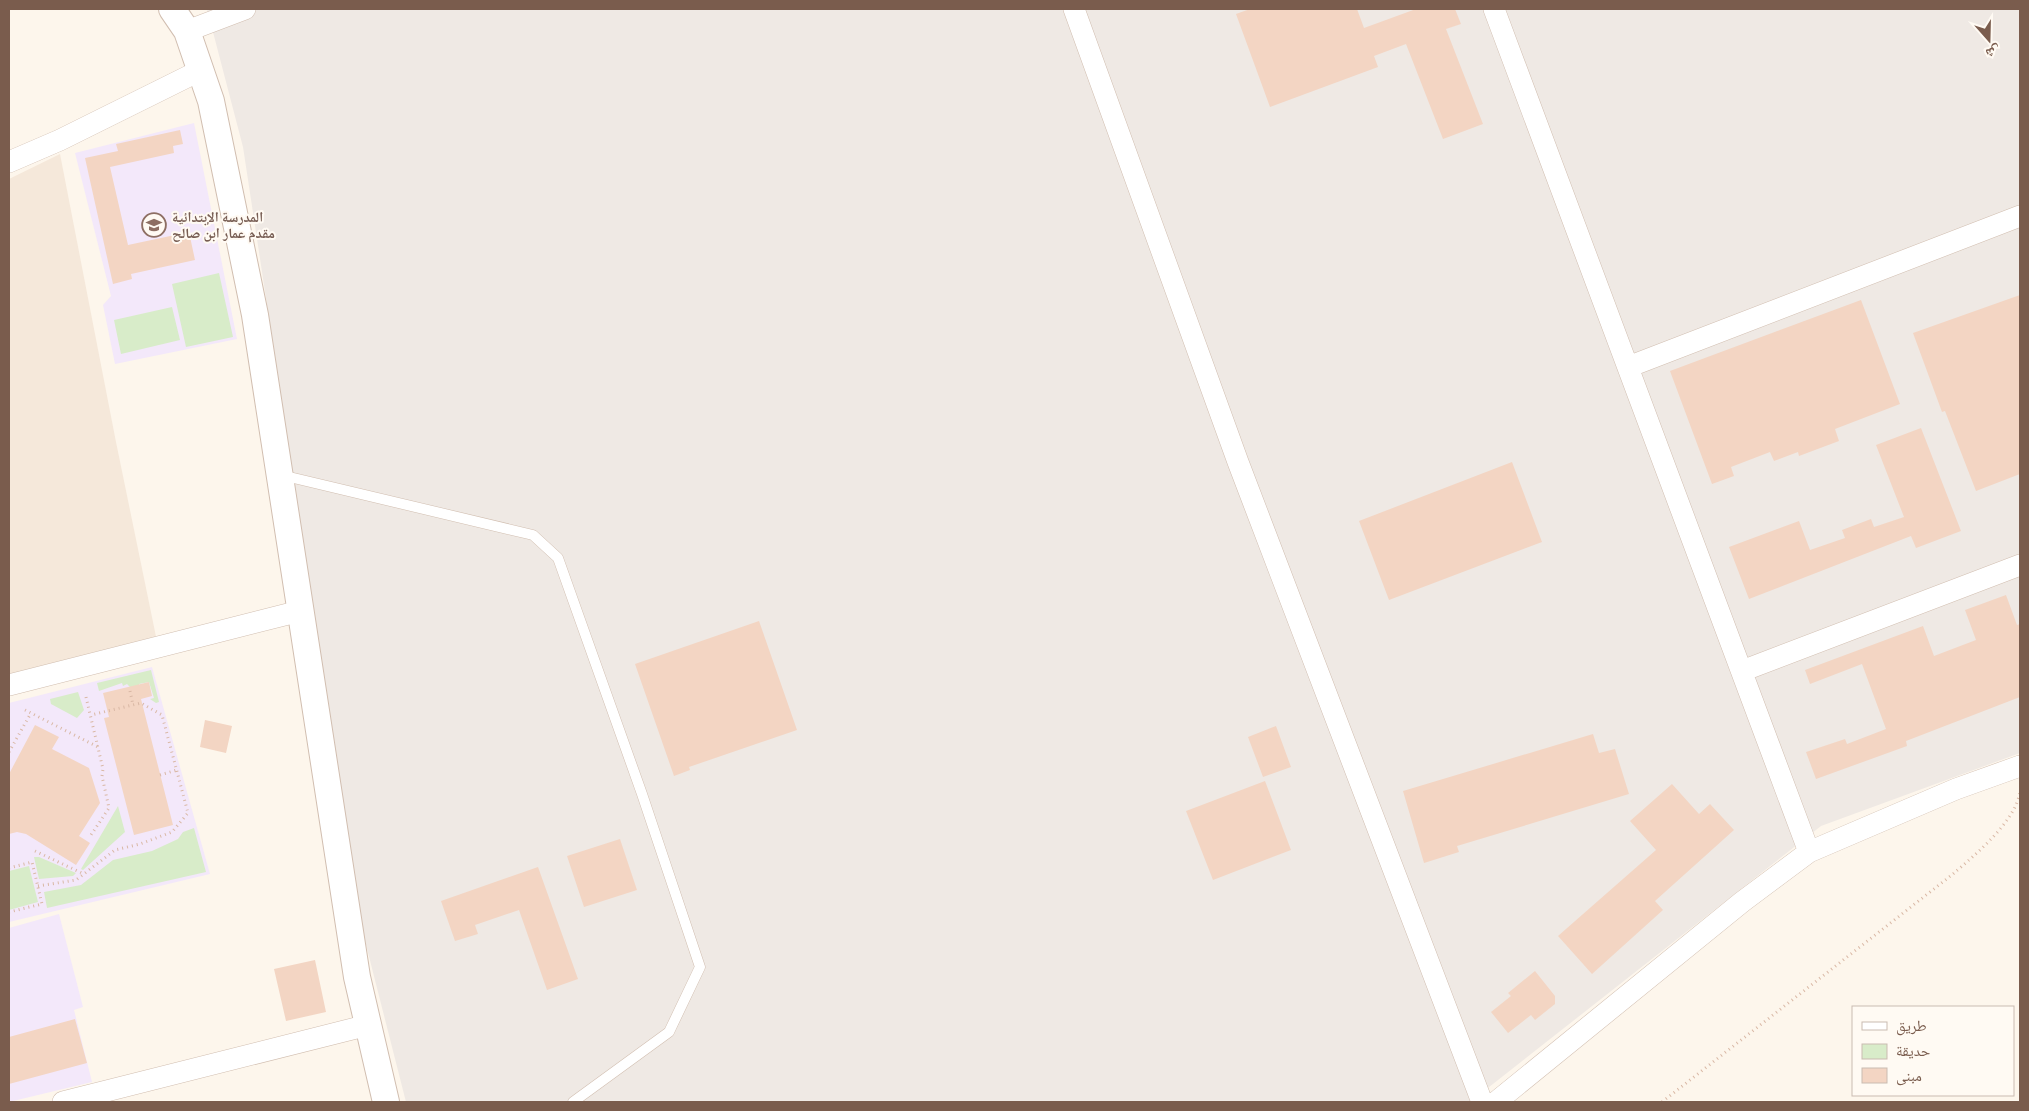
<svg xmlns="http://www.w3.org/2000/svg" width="2029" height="1111" viewBox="0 0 2029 1111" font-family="'Roboto Condensed','Noto Naskh Arabic',sans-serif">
	<rect width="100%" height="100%" fill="#fdf6ec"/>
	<!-- residential -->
	<path fill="#f5e8da" d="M60 154 116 442 160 656 9 694V179Z"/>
	<!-- industrial -->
	<path fill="#efe9e4" d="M207 9H2020V753L1821 826 1470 1102H406L362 929 243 147Z"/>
	<!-- education -->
	<path fill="#f3e8fa" d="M194 123 237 339 115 364 103 305 111 296 75 153Z
		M152 667 210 874 9 922V703Z
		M59 914 83 1007 74 1010 92 1082 9 1102V928Z"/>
	<!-- green -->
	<path fill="#d8ecc9" d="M219 273 233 337 186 347 172 284Z
		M172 307 180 340 121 354 114 320Z
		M151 670 159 702 156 703 150 699 154 698 149 682 139 684V687L132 689 127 684 123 686 122 683 99 691 97 683Z
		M78 692 84 710 77 718 51 704 50 699Z
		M118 806 125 832 83 870 81 869Z
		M194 828 206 872 47 908 44 892 81 885 113 860 152 851 178 839 183 832Z
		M34 857H39L76 873 73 876 39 879Z
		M29 866 38 902 9 910V871Z"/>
	<!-- building -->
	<path fill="#f3d5c3" d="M1250 9H1357L1364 28 1416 9H1455L1461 24 1446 29 1483 124 1443 139 1406 44 1374 56 1378 67 1270 107 1236 14Z
		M180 130 183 144 173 146 174 153 110 167 128 245 189 232 195 260 131 274 132 279 113 284 85 158 118 151 116 144Z
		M2020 295V474L1976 491 1945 411 1942 412 1913 333Z
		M1861 300 1900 404 1835 429 1839 441 1799 456 1798 452 1774 461 1770 452 1731 467 1734 476 1712 484 1670 371Z
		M1921 428 1961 531 1916 548 1911 536 1749 599 1729 547 1799 521 1810 550 1845 538 1842 530 1871 519 1874 527 1904 517 1876 445Z
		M1512 462 1542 542 1389 600 1359 521Z
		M2006 595 2017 625 2020 624V697L1906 741 1907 746 1816 779 1806 752 1845 739 1847 744 1886 729 1862 664 1810 684 1805 670 1923 626 1934 656 1976 640 1965 610Z
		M759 621 797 730 689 767 690 770 674 776 635 664Z
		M149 682 152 696 141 699 173 825 134 835 104 718 109 717 103 693Z
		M205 720 232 726 226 753 200 747Z
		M35 725 59 737 52 749 89 768 100 803 79 836 90 843 76 865 26 834 17 832 9 834V774Z
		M1276 726 1291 767 1263 777 1248 737Z
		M1593 734 1599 753 1615 749 1629 794 1457 846 1459 852 1424 863 1403 791Z
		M1265 781 1291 850 1213 880 1186 811Z
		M1672 784 1699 814 1710 804 1734 830 1655 901 1663 910 1592 974 1558 936 1656 850 1630 821Z
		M620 839 637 890 584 907 567 856Z
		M538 867 578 979 547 990 519 910 475 925 478 934 455 941 441 901Z
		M315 960 326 1012 286 1021 274 969Z
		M1535 971 1555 996V1004L1535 1020 1531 1015 1508 1033 1491 1012 1511 996 1508 993Z
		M75 1019 87 1063 9 1084V1037Z"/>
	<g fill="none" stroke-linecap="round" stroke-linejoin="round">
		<!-- service casing -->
		<g stroke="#d1beb0" stroke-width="11">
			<path id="service" d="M281 475 533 535 558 558 642 794 700 967 669 1032 573 1102"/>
		</g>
		<!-- minor casing -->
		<g stroke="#d1beb0" stroke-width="22">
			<path id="minor" d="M1074 9 1238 462 1482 1102
				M1494 9 1809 852
				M187 31 245 9
				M9 162 60 140 201 70
				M1628 367 2020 216
				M1742 671 2020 565
				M9 685 300 611
				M63 1102 368 1025
				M1496 1102 1742 902 1809 852 1956 789 2020 766"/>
		</g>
		<!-- tertiary casing -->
		<g stroke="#d1beb0" stroke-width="28">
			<path id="tertiary" d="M172 9 187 31 211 101 255 315 357 977 386 1102"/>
		</g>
		<!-- path -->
		<path stroke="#d9b8a5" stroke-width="3" stroke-dasharray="1 4" stroke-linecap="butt" d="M130 691 133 705
			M86 697 103 769 102 776 109 808 91 835
			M25 710 98 747
			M9 752 31 713
			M160 775 177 770
			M35 851 84 874
			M9 868 32 862 42 904 9 912
			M38 886 76 880 115 850 140 844 172 832 188 813 162 715 141 703 91 715
			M1662 1102 1953 874C1976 854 2015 822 2020 792"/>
		<!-- service -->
		<use href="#service" stroke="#fff" stroke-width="10"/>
		<!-- minor -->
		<use href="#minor" stroke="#fff" stroke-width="21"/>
		<!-- tertiary -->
		<use href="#tertiary" stroke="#fff" stroke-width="26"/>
	</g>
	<!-- icons -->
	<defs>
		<g id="school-ring" transform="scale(1.25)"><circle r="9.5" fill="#fffaf3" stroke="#8d6e63" stroke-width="1.5"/><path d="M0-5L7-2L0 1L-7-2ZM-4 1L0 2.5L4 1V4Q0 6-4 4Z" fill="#8d6e63"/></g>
	</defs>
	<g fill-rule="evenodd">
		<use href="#school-ring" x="154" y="225"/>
	</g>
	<g text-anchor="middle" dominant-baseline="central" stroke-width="4" stroke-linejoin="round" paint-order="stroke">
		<!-- education labels -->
		<g font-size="14" font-weight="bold" fill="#785e54" stroke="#fffaf3" text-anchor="start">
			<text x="172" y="217">المدرسة الإبتدائية<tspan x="172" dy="16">مقدم عمار ابن صالح</tspan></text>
		</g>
	</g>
	<!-- border -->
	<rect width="2029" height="1111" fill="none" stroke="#7a5c4d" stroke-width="20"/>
	<!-- legend -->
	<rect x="1852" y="1006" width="162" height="90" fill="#fffaf3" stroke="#cabbb1"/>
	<rect x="1862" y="1022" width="25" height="8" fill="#ffffff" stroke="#cabbb1"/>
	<text x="1896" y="1031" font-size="15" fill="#7a5c4d">طريق</text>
	<rect x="1862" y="1044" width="25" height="15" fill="#d8ecc9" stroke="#cabbb1"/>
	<text x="1896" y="1056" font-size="15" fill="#7a5c4d">حديقة</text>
	<rect x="1862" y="1068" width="25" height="15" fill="#f3d5c3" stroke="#cabbb1"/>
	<text x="1896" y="1081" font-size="15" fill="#7a5c4d">مبنى</text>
	<!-- north arrow -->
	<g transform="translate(1989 40) rotate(160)" stroke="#fffaf3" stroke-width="4" paint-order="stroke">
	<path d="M0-4L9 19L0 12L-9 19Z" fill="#7a5c4d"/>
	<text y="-8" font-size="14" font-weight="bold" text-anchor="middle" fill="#7a5c4d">ش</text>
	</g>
</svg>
